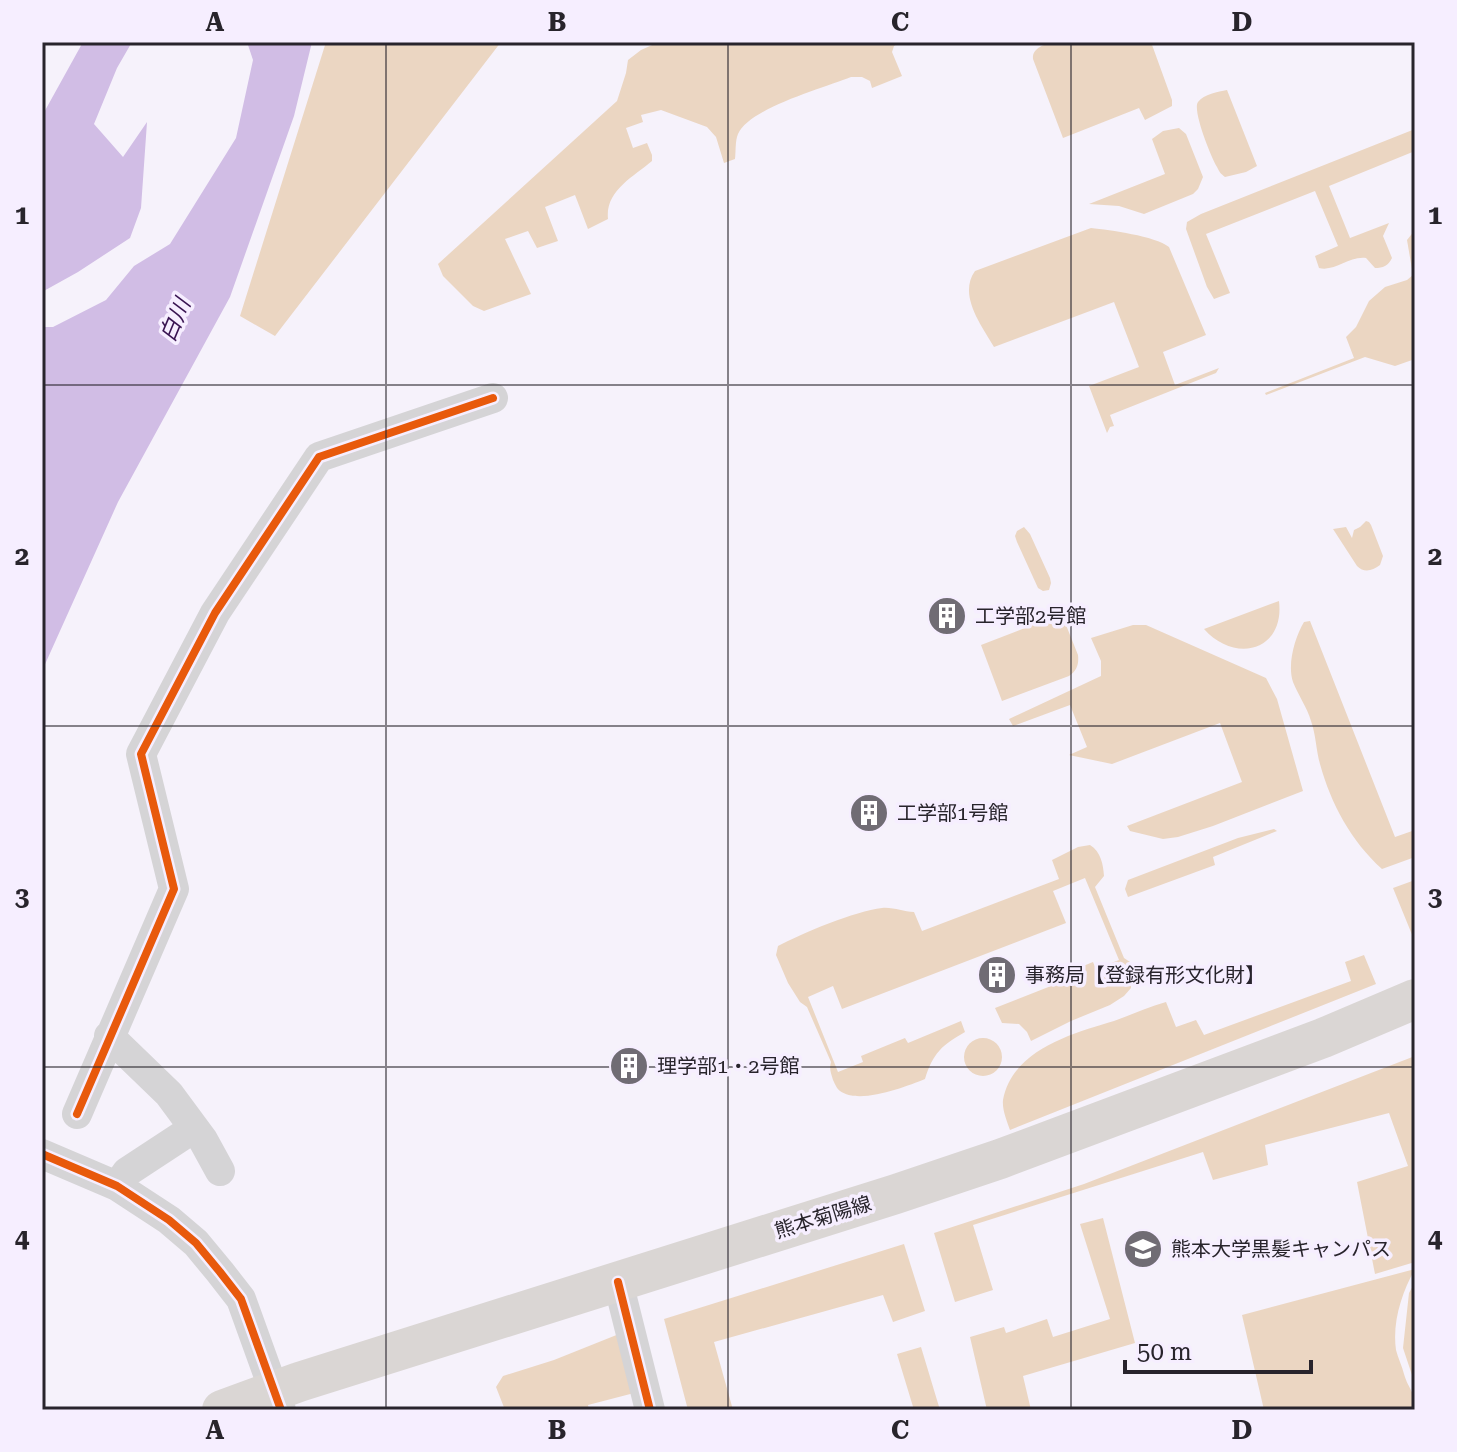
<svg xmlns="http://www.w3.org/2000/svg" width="1457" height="1452" viewBox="0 0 1457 1452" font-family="'Roboto Serif','Noto Sans JP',serif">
	<rect width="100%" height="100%" fill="#f6f2fb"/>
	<!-- green -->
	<path fill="#ebd6c2" d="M326 42H501L275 336 240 316Z
		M659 42H900L894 46 892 52 902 76 872 88 870 81 862 77H851C824 88 749 108 738 134 735 141 736 151 735 159L724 163 716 137 707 127 661 110 641 115 643 122 626 128 633 148 647 143 652 155V161C633 177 605 191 608 219L588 229 575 195 545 207 558 241 537 248 528 231 505 239 531 294 484 311 473 306 443 276 438 264 617 101 626 73 628 60 641 50Z
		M1052 42H1151L1172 100V106L1145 120 1139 108 1063 138 1033 59C1032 48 1044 45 1052 42Z
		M1227 90 1257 166 1246 172 1225 177C1220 173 1220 173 1217 167 1211 157 1192 110 1198 102 1204 94 1218 92 1227 90Z
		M1179 128 1186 134 1203 177 1198 189 1193 194 1144 214 1119 206 1089 204 1165 174 1152 139 1163 131Z
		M1415 129V151L1329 186 1350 238 1389 223 1383 236 1392 258C1388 266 1383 268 1375 268L1366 258C1348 256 1335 272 1319 268L1315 256 1338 246 1315 191 1206 234 1230 293 1214 299 1207 287 1186 229 1187 222 1201 214Z
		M1091 228C1110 230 1155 236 1169 247L1206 335 1163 352 1175 385 1219 368 1216 373 1110 415 1114 426 1110 427 1107 433 1089 386 1139 367 1114 302 994 347C981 325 958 295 975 271Z
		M1415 230V359L1395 366 1365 357 1266 395 1265 393 1354 358 1346 337 1356 327 1369 301 1385 287 1407 280 1413 275 1407 240Z
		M1366 521 1369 522 1371 525 1383 556 1380 565C1372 571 1364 573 1357 566L1333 529 1346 527 1352 538 1354 530 1360 527Z
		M1024 527 1030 534 1050 578 1051 583 1049 590 1043 591 1038 588 1017 542 1015 536 1017 531Z
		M1279 601C1285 651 1235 664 1204 629Z
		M1058 605 1078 655C1079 664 1077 671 1069 676L1002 701 981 645 1048 619Z
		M1310 621 1395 837 1415 830V857L1382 869C1351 841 1331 804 1320 764 1316 750 1316 735 1311 721 1307 707 1298 695 1293 682 1287 664 1295 637 1304 622Z
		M1133 625H1146L1266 678 1277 699 1303 791 1213 826 1178 837 1163 839 1130 831 1127 826 1242 782 1220 723 1112 764 1069 755 1087 747 1070 705 1013 726 1009 719 1101 676V661L1091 638Z
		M1274 829 1277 831 1213 857 1215 865 1128 897 1125 889 1128 880 1238 838Z
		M1090 845C1101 852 1103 864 1104 876L1095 887 1124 958 1130 962 1131 988 1124 996 1110 1005 1071 1021 1031 1041 1027 1032 1019 1024 1002 1023 995 1008 1051 986 1049 980 1093 962 1096 969 1119 960 1085 878 1053 891 1066 923 842 1009 833 986 808 997 838 1072 863 1062 861 1056 905 1038 908 1043 961 1021 965 1032C942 1045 933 1053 925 1079 905 1087 859 1105 840 1091 837 1089 835 1084 833 1080 831 1073 829 1069 831 1062L807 1007 800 1002 788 983 776 955 778 946C803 933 855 911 882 908 894 907 903 912 914 912L922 931 1059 879 1052 860 1078 847Z
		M1415 880V942L1393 888Z
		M1364 955 1376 984 1010 1130C1007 1121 1002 1110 1003 1100 1012 1050 1073 1033 1114 1021 1131 1015 1148 1007 1166 1002L1176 1027 1196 1020 1204 1035 1351 981 1345 962Z
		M964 1057a19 19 0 1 1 38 0a19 19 0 1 1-38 0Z
		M1415 1056V1262L1375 1274 1357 1182 1408 1166 1389 1113 1265 1145 1268 1165 1213 1180 1203 1152 973 1225 993 1290 955 1302 934 1233 1084 1184Z
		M1103 1218 1135 1343 1023 1376 1031 1410H987L970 1337 1004 1327 1006 1333 1047 1319 1053 1337 1110 1319 1080 1224Z
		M904 1244 925 1311 893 1322 883 1295 714 1342 733 1410H688L664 1319Z
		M1415 1269C1402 1292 1392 1322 1396 1350 1398 1358 1402 1366 1404 1374 1409 1391 1415 1390 1415 1410H1264L1242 1315Z
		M1415 1282V1384L1403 1348 1409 1293Z
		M624 1332 638 1392 588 1405 589 1410H505L496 1387 503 1376 554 1360Z
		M921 1347 940 1410H914L897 1354Z"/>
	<!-- water -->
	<path fill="#d1bde5" d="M83 42H132L117 68 94 124 123 157 147 122 141 208 130 238 78 272 42 292V116Z
		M247 42H312L294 116 230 297 118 502 42 671V327H53L106 300 134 266 170 244 236 138 253 60Z"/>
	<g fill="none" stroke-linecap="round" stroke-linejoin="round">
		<!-- minor -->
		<path stroke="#d5d4d6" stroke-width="30" d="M109 1036 169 1094 203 1140 220 1171
			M77 1114 174 889 141 754 215 613 319 457 493 398
			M42 1154 117 1186 169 1220 196 1243 220 1272 241 1299 281 1410
			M117 1186 127 1172 194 1128
			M618 1282 650 1410"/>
		<!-- major -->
		<path stroke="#dad6d4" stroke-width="40" d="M222 1410 299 1382 896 1194 1000 1159 1323 1038 1415 999"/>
		<!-- cycleway casing -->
		<g stroke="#f6eeff" stroke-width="13">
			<path id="cycleway" d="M77 1114 174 889 141 754 215 613 319 457 493 398
				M42 1154 117 1186 169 1220 196 1243 220 1272 241 1299 281 1410
				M618 1282 650 1410"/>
		</g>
		<!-- cycleway -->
		<use href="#cycleway" stroke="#e8590c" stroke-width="8"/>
	</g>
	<!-- grid -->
	<path fill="none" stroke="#28242c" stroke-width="2" stroke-opacity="0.55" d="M386 42V1410M728 42V1410M1071 42V1410M42 385H1415M42 726H1415M42 1067H1415"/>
	<!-- icons -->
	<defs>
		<g id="building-disc" transform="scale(2)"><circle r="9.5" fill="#706c74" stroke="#f6eeff"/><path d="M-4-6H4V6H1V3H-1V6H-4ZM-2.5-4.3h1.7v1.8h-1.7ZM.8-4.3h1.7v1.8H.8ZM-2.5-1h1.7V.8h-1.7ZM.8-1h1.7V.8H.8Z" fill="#fff"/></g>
		<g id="university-disc" transform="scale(2)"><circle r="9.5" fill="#706c74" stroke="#f6eeff"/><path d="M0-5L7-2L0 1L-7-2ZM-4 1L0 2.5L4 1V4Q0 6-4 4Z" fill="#fff"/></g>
	</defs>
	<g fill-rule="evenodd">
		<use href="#building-disc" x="947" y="616"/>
		<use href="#building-disc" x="869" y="813"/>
		<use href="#building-disc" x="997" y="975"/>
		<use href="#building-disc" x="629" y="1066"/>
		<use href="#university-disc" x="1143" y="1249"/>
	</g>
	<g text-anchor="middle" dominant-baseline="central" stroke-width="7" stroke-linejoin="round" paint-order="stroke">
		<!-- poi labels -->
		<g font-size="20" fill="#28242c" stroke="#f6eeff" text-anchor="start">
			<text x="975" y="616">工学部2号館</text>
			<text x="897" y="813">工学部1号館</text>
			<text x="1025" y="975">事務局【登録有形文化財】</text>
			<text x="657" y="1066">理学部1・2号館</text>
			<text x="1171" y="1249">熊本大学黒髪キャンパス</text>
		</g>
		<!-- street labels -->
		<g font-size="20" fill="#28242c" stroke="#f6eeff">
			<text transform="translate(823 1217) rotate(-17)">熊本菊陽線</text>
		</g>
		<!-- water labels -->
		<g font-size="22" font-style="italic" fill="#381351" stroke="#f6eeff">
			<text transform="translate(175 320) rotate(-67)">白川</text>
		</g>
	</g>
	<!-- border -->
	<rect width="1457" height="1452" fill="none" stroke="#f6eeff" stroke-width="88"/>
	<!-- scale -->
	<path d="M1125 1360v12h186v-12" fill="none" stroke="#28242c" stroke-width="4"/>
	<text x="1137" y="1360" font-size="24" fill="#28242c" stroke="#f6eeff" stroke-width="6" paint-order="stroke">50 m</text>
	<rect x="44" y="44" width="1369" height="1364" fill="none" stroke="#28242c" stroke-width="3"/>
	<g font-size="26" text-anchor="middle" font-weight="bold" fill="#28242c">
		<text x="215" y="31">A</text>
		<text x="557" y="31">B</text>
		<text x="900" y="31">C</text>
		<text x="1242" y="31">D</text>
		<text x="22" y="224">1</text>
		<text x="1435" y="224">1</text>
		<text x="22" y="565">2</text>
		<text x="1435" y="565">2</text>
		<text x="22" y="906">3</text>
		<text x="1435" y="906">3</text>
		<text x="22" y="1247">4</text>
		<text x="1435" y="1247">4</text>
		<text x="215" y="1439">A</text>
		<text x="557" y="1439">B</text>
		<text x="900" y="1439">C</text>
		<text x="1242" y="1439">D</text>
	</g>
</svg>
